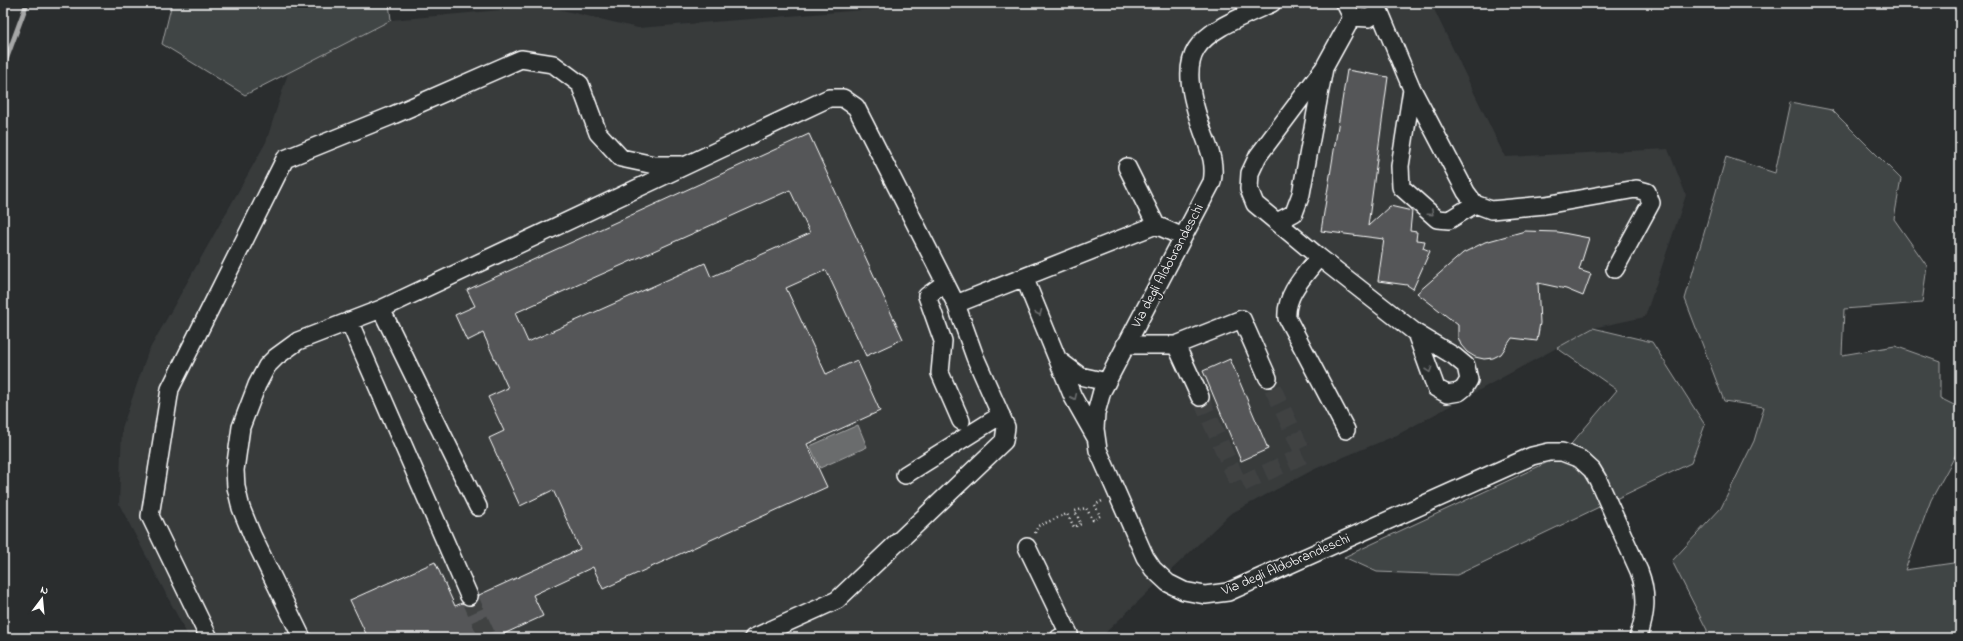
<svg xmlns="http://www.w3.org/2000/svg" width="1963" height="641" viewBox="0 0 1963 641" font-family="'Indie Flower',sans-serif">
	<rect width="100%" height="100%" fill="#2a2d2e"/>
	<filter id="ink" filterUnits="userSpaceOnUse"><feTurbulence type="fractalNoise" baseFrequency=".025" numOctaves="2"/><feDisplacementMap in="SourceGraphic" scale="8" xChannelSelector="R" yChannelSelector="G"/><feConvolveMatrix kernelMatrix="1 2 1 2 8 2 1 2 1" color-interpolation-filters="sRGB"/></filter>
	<g filter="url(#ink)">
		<!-- built -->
		<path fill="#373a3b" d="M950 3H1431L1505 157 1668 149 1686 195 1645 317 1593 328 1397 435 1315 469 1230 514 1100 638H189L119 504 122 428 148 352 266 142 288 73 391 20 545 6 638 28Z"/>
		<!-- green -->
		<path fill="#414445" stroke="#a0a2a2" d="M172 3H389L391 20 245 95 162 44Z
			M1790 102 1832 110 1901 179 1894 219 1927 266 1922 303 1844 309 1842 355 1895 346 1940 362V398L1960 408V447L1931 500 1905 570 1960 562V638H1707V630L1672 561 1721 508 1754 441 1764 407 1724 401 1685 299 1726 157 1775 173Z
			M1593 328 1652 342 1705 425 1691 463 1457 575 1377 572 1344 557 1561 456 1617 390 1557 348Z"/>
		<!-- water -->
		<path fill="#6a6c6d" stroke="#a6a7a7" d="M858 425 867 447 820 468 810 446Z"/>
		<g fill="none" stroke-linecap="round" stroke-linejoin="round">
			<!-- stream -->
			<path stroke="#a6a7a7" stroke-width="5" d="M3 68 27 3"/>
		</g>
		<!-- building -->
		<path fill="#555758" stroke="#fff" fill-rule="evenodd" d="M1347 70 1388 77 1368 226 1390 206 1412 211 1410 231 1417 232 1416 240 1425 241 1423 248 1430 251 1413 289 1407 285 1378 281 1384 239 1321 231Z
			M809 134 903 339 866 356 826 270 786 288 826 374 857 360 880 411 807 444 827 487 603 589 593 567 533 595 543 616 495 638H368L350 600 435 562 455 606 462 603 468 606 477 602 479 595 580 549 553 490 520 506 489 438 504 431 488 397 508 388 483 333 467 341 455 315 475 306 467 290ZM790 190 810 233 711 277 705 263 528 342 515 313Z
			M1525 231 1558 232 1589 238 1579 270 1591 274 1583 296 1566 289 1538 283 1540 323 1537 341 1512 338 1501 354 1493 358 1484 359 1475 357 1467 352 1461 345 1458 337V325L1417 293 1463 253 1485 242Z
			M1230 359 1268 449 1241 461 1203 371Z"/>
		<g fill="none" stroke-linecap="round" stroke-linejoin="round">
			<!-- minor-tunnel -->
			<path stroke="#3f4243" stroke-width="17" stroke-dasharray="17 8" stroke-linecap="butt" d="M1200 397 1239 485 1304 455 1268 378
				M469 596 488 638"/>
			<!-- minor casing -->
			<g stroke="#fff" stroke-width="20">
				<path id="minor" d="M1272 3C1196 37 1172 44 1203 132 1209 149 1216 163 1212 182L1102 391 1096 413 1095 429 1098 450 1145 557 1153 569 1168 583 1184 591 1205 595 1228 592 1532 456 1549 452H1562L1580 459 1592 470 1598 480 1639 571C1648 594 1646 615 1638 638
					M1345 3 1352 17 1369 18 1379 11
					M1376 3 1412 89 1466 192 1475 204 1491 210 1545 205 1636 189 1647 192 1651 203 1615 269
					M1324 68 1258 156 1250 173 1249 189 1255 204 1319 257 1416 333 1454 356 1466 366 1469 380 1464 388 1459 392 1447 394 1436 388 1416 333
					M1412 89 1400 166 1401 187 1437 219 1449 220 1475 204
					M1127 167 1156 225
					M1277 222 1294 213 1301 194 1324 68 1352 17
					M1319 257C1305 275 1285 294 1287 318L1346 430
					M1024 277 1073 397 1095 436
					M945 283 927 296 943 341 940 373 961 421
					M349 321 469 596
					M1125 345H1176L1242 319 1268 378
					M1176 345 1200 397
					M1060 361 1080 376 1107 382
					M905 475 1001 415
					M478 507 381 309 829 98H843L856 107 956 304 1156 225 1183 237
					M1027 547 1069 634 1059 638
					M209 638 150 516 170 389 285 159 391 116 521 59 553 64 580 84 598 133 621 158 654 165H681
					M302 638 252 535 241 508 236 487 235 470 241 427 257 385 267 366 276 357 298 341 381 309
					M753 638 837 600 1004 441 1006 427 975 357 956 304"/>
			</g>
			<!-- path -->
			<path stroke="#fff" stroke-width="2.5" stroke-dasharray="1 3" stroke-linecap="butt" d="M1035 533 1038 526 1067 514 1074 527 1081 524 1075 511 1086 508 1093 520 1100 516 1095 505 1102 501"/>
			<!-- minor -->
			<use href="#minor" stroke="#2a2d2e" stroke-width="17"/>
		</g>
		<!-- one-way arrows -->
		<defs><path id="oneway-chevron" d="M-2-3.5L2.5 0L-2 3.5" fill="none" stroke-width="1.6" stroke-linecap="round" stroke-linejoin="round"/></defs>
		<g stroke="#6a6c6d">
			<use href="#oneway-chevron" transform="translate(1431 213) rotate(42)"/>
			<use href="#oneway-chevron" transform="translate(1039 313) rotate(67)"/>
			<use href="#oneway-chevron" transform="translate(1429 370) rotate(71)"/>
			<use href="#oneway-chevron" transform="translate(1074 397) rotate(65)"/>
		</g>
	</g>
	<g text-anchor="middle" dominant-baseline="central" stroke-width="3.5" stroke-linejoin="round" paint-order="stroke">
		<!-- street labels -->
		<g font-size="14" fill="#fff" stroke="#2a2d2e">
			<text transform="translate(1168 266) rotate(-62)">Via degli Aldobrandeschi</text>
			<text transform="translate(1286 565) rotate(-23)">Via degli Aldobrandeschi</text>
		</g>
	</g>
	<!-- margin -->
	<rect width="1963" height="641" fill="none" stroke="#2a2d2e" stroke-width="16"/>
	<rect x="8" y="8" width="1947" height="625" fill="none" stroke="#fff" stroke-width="1.5" filter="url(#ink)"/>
	<!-- north arrow -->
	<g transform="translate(42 599) rotate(16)" stroke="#2a2d2e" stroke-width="3" paint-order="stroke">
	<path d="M0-3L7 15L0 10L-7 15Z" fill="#ffffff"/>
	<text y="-6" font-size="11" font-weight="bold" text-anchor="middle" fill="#ffffff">N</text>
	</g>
</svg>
